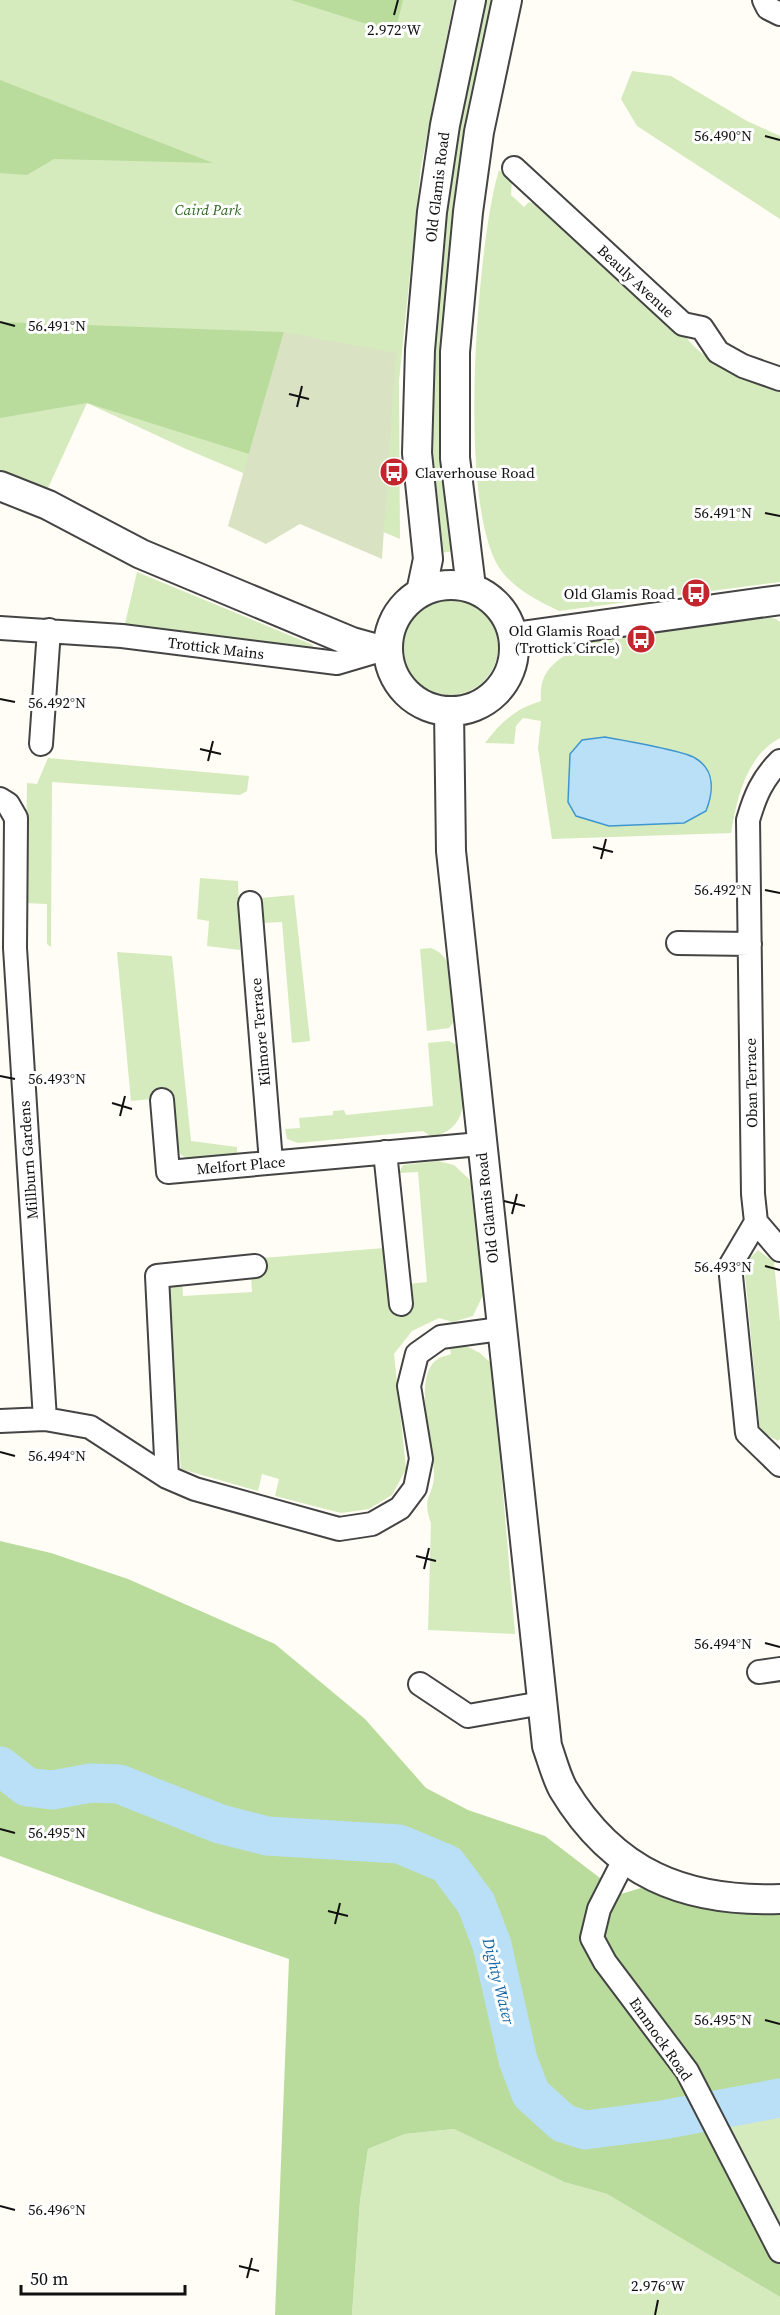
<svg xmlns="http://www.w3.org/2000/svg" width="780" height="2315" viewBox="0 0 780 2315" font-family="'Source Serif 4',serif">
	<rect width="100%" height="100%" fill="#fffdf5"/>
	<!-- green -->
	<path fill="#d5ebbd" d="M0 0H454L421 167 399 381 400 539 186 449 87 403 48 488 0 470Z
		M481 0H496L468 130 455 551 440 553 428 453 431 352 447 168Z
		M632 71 671 76 747 121 780 136V219L637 126 621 99Z
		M499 170 512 182 511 195 524 207 529 202 536 204 589 253 598 254 683 332C699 362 749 378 780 389V582L559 611C538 601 518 591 503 573 455 516 477 242 499 170Z
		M137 572 313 645 312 652 124 628Z
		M402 647a48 48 0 1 1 96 0a48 48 0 1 1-96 0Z
		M764 616 776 619 780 622V738C746 756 737 798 731 833L552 839 538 748 541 721 523 718 516 726 514 744 485 743C501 722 515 709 541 701 539 678 548 666 567 654L562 643Z
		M48 758 249 776 247 791 240 795 52 782 51 947 47 944V904L25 903 27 783 37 784Z
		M200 878 238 881 240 950 207 946 209 921 197 919Z
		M294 895 310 1041 292 1043 282 922 263 923 260 898Z
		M431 948C458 957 453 996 455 1020L449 1028 427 1031 420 949Z
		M117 952 172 956 191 1141 237 1147V1154L191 1160 181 1155 152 1099 131 1101Z
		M449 1041 457 1045C461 1080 478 1127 432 1137L423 1131 298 1143 287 1139 285 1129 300 1128 299 1118 333 1115V1111L344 1110 346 1115 433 1106 428 1043Z
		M438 1161 454 1165 470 1180 484 1293 473 1316 453 1322 439 1318 412 1331 394 1354 406 1469 392 1495 369 1509 341 1513 275 1496 279 1479 262 1474 258 1491 181 1469 179 1447 173 1441 164 1297 169 1286 182 1280 183 1296 252 1292 251 1275 262 1258 384 1248 389 1308 409 1307 408 1284 427 1282 418 1172 399 1173 403 1165Z
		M758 1250 774 1262 780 1322V1439L778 1441 760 1431 744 1264Z
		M466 1346 480 1353 492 1364 515 1634 428 1630 431 1523C421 1495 434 1497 434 1474 434 1448 411 1375 438 1359 441 1356 447 1356 451 1354L450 1349Z
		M780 2095V2251L707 2114Z
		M454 2129 564 2182 607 2194 780 2297V2315H352L360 2201 368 2149 405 2134Z"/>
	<!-- forest -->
	<path fill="#b9dc9c" d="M291 0H403L395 33Z
		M0 80 213 163 54 159 27 175 0 173Z
		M0 322 284 332 249 454 87 403 0 418Z
		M0 1541 51 1553 128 1579 275 1644 365 1719 426 1788 468 1810 545 1836 621 1894 641 1888 693 1905 743 1912 780 1911V2095L708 2114 780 2251V2297L607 2194 564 2182 454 2129 405 2134 368 2149 360 2201 352 2315H275L289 1959 157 1914 0 1856Z"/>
	<!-- cemetery -->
	<path fill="#d9e3c4" d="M284 332 396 353 382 559 300 524 266 544 228 526Z"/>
	<!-- water -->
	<path fill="#b9e0f7" stroke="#3f96cf" stroke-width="1.5" d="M605 737C622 740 685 751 695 758 716 770 713 793 706 811L684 823 609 826 576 816 568 802 570 754 582 740Z"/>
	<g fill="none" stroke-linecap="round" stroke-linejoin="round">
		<!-- river -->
		<path stroke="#b9e0f7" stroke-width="39" d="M0 1766 27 1787 52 1790 91 1783 119 1784 220 1824 267 1836 399 1844 447 1864 476 1903 492 1945 518 2060 531 2094 563 2123 585 2130 662 2120 780 2098"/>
		<!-- minor casing -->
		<g stroke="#444" stroke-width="26">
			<path id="minor" d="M764 0 768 8 780 14
				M514 168 683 324 702 328 718 352 743 366 780 379
				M0 628 122 636 337 663 381 650
				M41 744 49 630
				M780 761C762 779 755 796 748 820L753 1194 756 1222 780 1250
				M0 799 8 804 16 818 15 948 45 1419
				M250 903 271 1162
				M678 943 750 944
				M162 1100 168 1172 480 1144
				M385 1152 401 1304
				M756 1222 730 1266 747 1433 780 1465
				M0 1421 45 1419 90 1427 167 1477 195 1489 339 1529 372 1524 400 1508 415 1488 421 1459 409 1386 417 1354 441 1337 500 1329
				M167 1477 157 1276 255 1266
				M759 1672 780 1669
				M420 1684 468 1716 542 1703
				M624 1860 599 1909 592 1938 605 1962 687 2071 780 2251"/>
		</g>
		<!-- tertiary casing -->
		<g stroke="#444" stroke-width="32">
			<path id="tertiary" d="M0 486 48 505 141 554 352 642 388 652
				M388 648a63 63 0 1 1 126 0a63 63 0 1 1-126 0Z
				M471 587 455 458V352L468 212 479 132 507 0
				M421 592 428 559 417 453 420 350 432 212 445 125 471 0
				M514 637 780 600
				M449 711 451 851 547 1746C552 1760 556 1776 563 1789 614 1874 685 1902 780 1899"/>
		</g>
		<!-- minor -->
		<use href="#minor" stroke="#fff" stroke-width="22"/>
		<!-- tertiary -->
		<use href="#tertiary" stroke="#fff" stroke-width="28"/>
	</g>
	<!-- ticks -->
	<path fill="none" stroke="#111" stroke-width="2" d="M394 15 398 0M765 136 780 140M0 322 15 326M289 394 309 399M297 407 302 386M765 513 780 516M0 699 15 702M200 749 221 754M208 761 213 741M593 847 613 852M601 859 606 839M765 890 780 893M0 1076 15 1079M112 1103 132 1109M120 1116 125 1096M504 1201 525 1206M512 1214 517 1194M765 1266 780 1270M0 1452 15 1456M416 1556 436 1561M424 1569 429 1548M765 1643 780 1647M0 1829 15 1833M328 1911 348 1916M335 1924 340 1903M765 2020 780 2024M0 2206 15 2210M239 2266 259 2271M247 2278 252 2258M655 2315 658 2300"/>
	<!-- icons -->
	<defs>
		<g id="bus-disc" transform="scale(1.5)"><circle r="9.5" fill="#c4262e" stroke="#fff"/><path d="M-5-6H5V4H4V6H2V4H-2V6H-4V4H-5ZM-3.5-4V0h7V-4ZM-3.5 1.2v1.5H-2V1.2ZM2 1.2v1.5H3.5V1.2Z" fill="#fff"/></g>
	</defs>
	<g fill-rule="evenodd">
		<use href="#bus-disc" x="394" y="472"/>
		<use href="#bus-disc" x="696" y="593"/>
		<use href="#bus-disc" x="641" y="639"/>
	</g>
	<g text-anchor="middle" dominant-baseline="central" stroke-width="6" stroke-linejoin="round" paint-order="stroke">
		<!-- street labels -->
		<g font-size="15" fill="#111" stroke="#fff">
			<text transform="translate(437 187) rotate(-83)">Old Glamis Road</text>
			<text transform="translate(636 281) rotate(43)">Beauly Avenue</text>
			<text transform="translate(216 648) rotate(7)">Trottick Mains</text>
			<text transform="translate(260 1032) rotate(-95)">Kilmore Terrace</text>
			<text transform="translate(751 1083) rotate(-91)">Oban Terrace</text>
			<text transform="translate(28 1160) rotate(-94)">Millburn Gardens</text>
			<text transform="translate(241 1165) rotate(-5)">Melfort Place</text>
			<text transform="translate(487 1208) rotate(-96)">Old Glamis Road</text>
			<text transform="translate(661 2039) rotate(55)">Emmock Road</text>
		</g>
		<!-- park labels -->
		<g font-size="15" font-style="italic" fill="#2f6b1f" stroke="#fff">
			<text x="208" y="209">Caird Park</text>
		</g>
		<!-- poi labels -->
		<g font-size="15" fill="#111" stroke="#fff" text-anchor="end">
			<text x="415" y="472" text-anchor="start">Claverhouse Road</text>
			<text x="675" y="593">Old Glamis Road</text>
			<text x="620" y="630">Old Glamis Road<tspan x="620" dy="17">(Trottick Circle)</tspan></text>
		</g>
		<!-- water labels -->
		<g font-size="16" font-style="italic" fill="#1768a6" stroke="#fff">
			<text transform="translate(499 1981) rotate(76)">Dighty Water</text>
		</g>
	</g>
	<g font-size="15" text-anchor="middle" fill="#111" stroke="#fff" stroke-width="6" stroke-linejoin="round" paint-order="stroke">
		<text x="394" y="35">2.972°W</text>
		<text x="723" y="141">56.490°N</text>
		<text x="57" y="331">56.491°N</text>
		<text x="723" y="518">56.491°N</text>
		<text x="57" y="708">56.492°N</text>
		<text x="723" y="895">56.492°N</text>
		<text x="57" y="1084">56.493°N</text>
		<text x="723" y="1272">56.493°N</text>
		<text x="57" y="1461">56.494°N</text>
		<text x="723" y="1649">56.494°N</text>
		<text x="57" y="1838">56.495°N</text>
		<text x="723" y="2025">56.495°N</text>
		<text x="57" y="2215">56.496°N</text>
		<text x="658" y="2291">2.976°W</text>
	</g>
	<!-- scale -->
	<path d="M21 2285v9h164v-9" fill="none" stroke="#111111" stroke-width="3"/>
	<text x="30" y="2285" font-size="18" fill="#111111" stroke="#ffffff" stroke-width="4.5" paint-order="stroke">50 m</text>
</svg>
